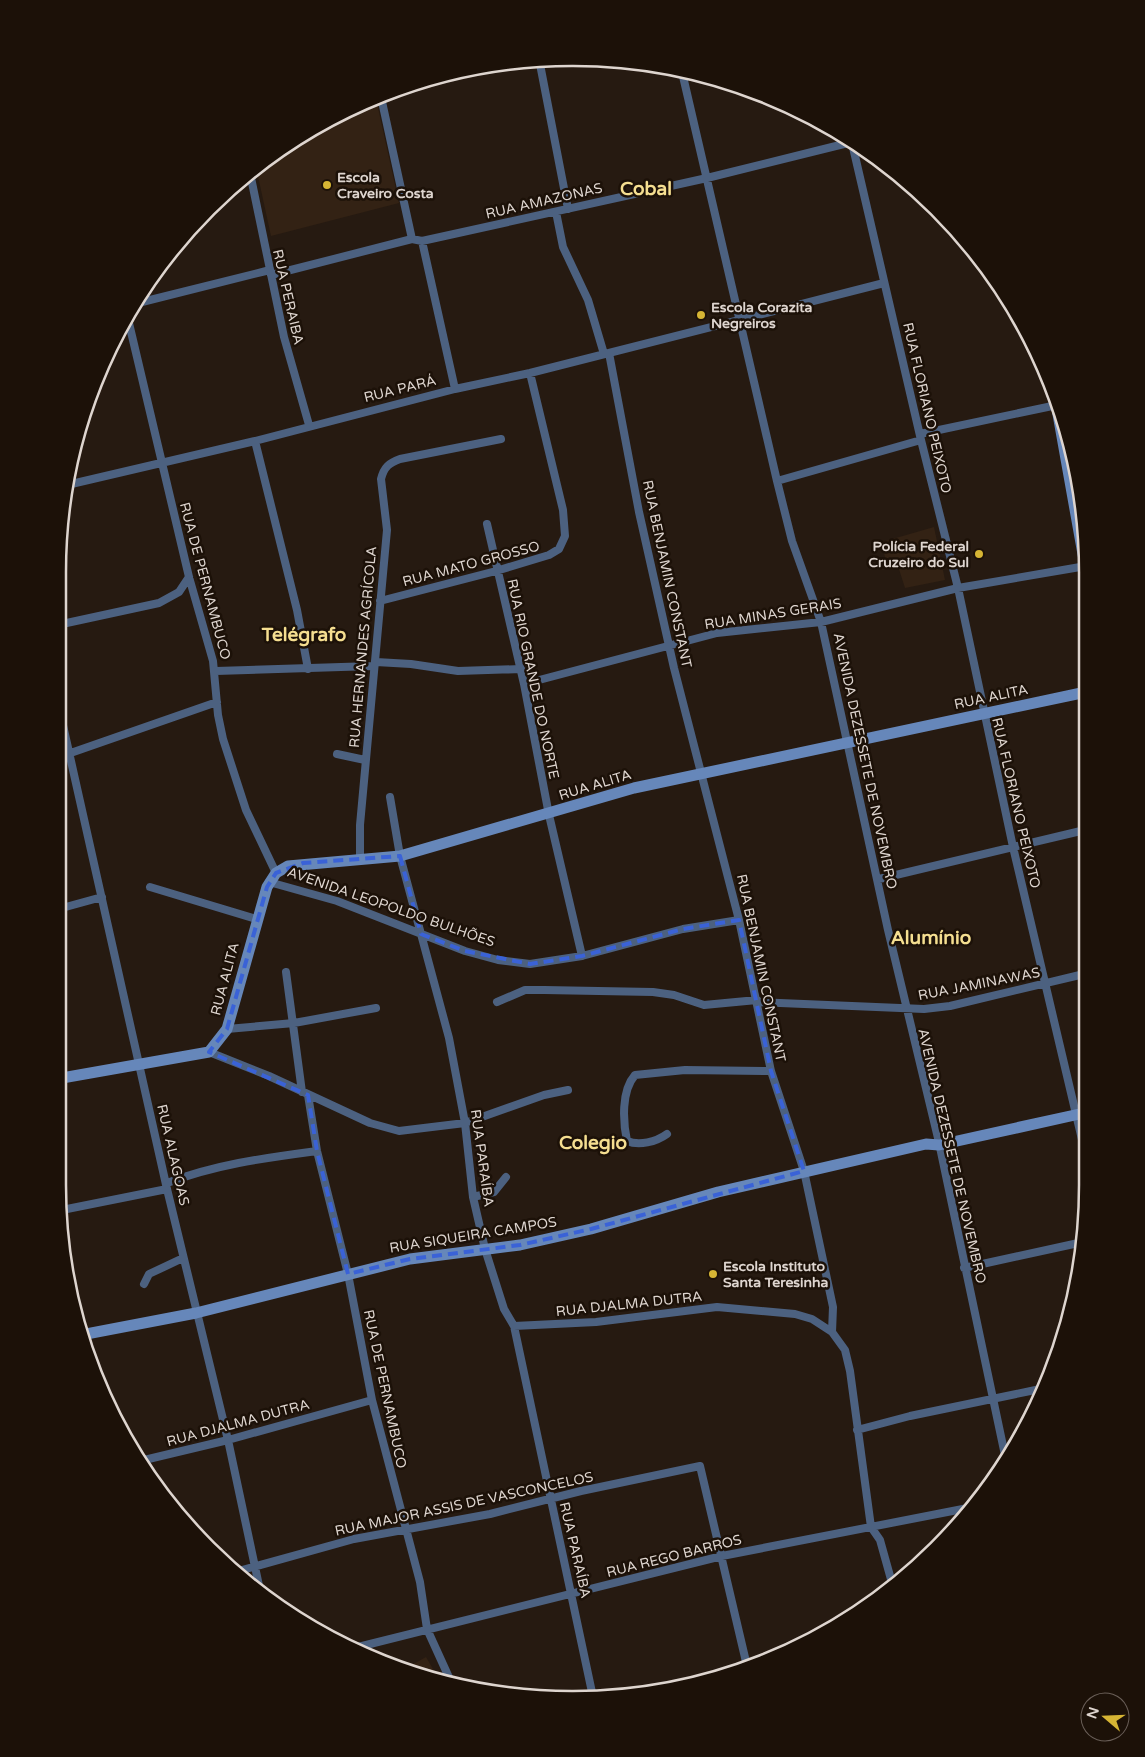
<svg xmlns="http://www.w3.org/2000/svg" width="1145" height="1757" viewBox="0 0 1145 1757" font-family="'Varela Round',sans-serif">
	<rect width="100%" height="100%" fill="#261a11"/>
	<!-- built -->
	<path fill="#332214" d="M376 99 399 203 271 236 256 167 344 111Z
		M934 527 945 580 905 588 898 566 887 568 882 542Z
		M426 1657 440 1681 403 1670Z"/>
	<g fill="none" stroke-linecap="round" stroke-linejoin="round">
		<!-- street -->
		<path stroke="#4c6180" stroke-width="8" d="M539 59 568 209
			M682 72 777 481 792 541 821 622 888 930 938 1138 1006 1460
			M381 97 412 239
			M852 143 921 440 958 588 1013 847 1084 1148
			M250 173 284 337 309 425
			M556 212 563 247 588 300 604 354
			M422 241 455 389
			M271 275 412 239 422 241 707 178 852 142
			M138 303 270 270
			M128 319 189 577 213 661 218 715 223 739 246 810 276 873
			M609 353 639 512 674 668 739 920 771 1071 804 1171 833 1307 832 1332 845 1350 850 1371 871 1527 880 1540 892 1583
			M920 434 1057 405
			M255 441 297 610 308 669
			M777 481 921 440
			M67 485 255 441 455 389 530 373 884 283
			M487 524 524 684 549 815 582 956
			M380 601 496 571 549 555 559 549 565 536 563 510 530 373
			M62 624 159 603 179 592 189 577
			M376 662 411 664 458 671 521 669
			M216 671 373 666
			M524 684 717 633 821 622 958 588 1086 566
			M62 721 167 1189 228 1440 261 1595
			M337 754 365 760
			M62 756 217 702
			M390 797 400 856 449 1038 465 1123 473 1197 485 1249 504 1309 514 1326 593 1697
			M360 859V825L387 530 381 479C384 467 389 463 400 459L501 439
			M879 879 1085 830
			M269 882 337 901 465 951 498 960 530 964 582 956 683 929 739 920
			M150 887 256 919
			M62 908 102 897
			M286 972 302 1092
			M497 1002 525 990H544L653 992 674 995 704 1005 757 1000
			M758 1002 924 1009 950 1006 1084 974
			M227 1029 294 1023 376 1008
			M209 1052 269 1076 370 1123 399 1131 465 1123 544 1095 568 1090
			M308 1095 317 1151 348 1274 372 1400 420 1582 427 1629 452 1684
			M667 1134C656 1142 639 1146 627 1141 623 1122 621 1091 635 1075L685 1070 771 1071
			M167 1183C217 1164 265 1158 317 1151
			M473 1197 494 1192 506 1177
			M62 1210 167 1189
			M964 1268 1083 1242
			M144 1284 149 1274 183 1258
			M514 1326 596 1322 717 1307 795 1314 812 1319 832 1332
			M857 1430 910 1416 1045 1388
			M140 1461 228 1440 372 1400
			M235 1572 354 1539 490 1514 581 1491 700 1466 747 1666
			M354 1648 722 1556 973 1507"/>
		<!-- secondary -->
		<path stroke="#6687ba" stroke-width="11" d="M1056 403 1086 571
			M62 1078 209 1052 227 1029 267 887 276 873 288 866 400 856 634 788 1086 692
			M81 1335 196 1313 410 1259 520 1245 591 1229 718 1192 926 1144 939 1145 1084 1113"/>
	</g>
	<!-- marked area -->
	<path fill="none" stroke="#3a62d7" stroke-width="4" stroke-dasharray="10 6" stroke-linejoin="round" d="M400 856 421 934 465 951 530 964 582 956 683 929 739 920 771 1071 804 1171 591 1229 520 1245 410 1259 348 1274 317 1151 308 1095 209 1052 227 1029 267 887 276 873 303 863Z"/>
	<!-- markers -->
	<g fill="#d6b534" stroke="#1c1108" stroke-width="2">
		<circle cx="327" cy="185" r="5"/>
		<circle cx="701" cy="315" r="5"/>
		<circle cx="979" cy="554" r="5"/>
		<circle cx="713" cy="1274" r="5"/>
	</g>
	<g text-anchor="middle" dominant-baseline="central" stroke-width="5" stroke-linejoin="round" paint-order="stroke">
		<!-- poi labels -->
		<g font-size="14" font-weight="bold" fill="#ded5cf" stroke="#1c1108" text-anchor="start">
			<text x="337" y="177">Escola<tspan x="337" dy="16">Craveiro Costa</tspan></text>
			<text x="711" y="307">Escola Corazita<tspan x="711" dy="16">Negreiros</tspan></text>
			<text x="969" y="546" text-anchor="end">Polícia Federal<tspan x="969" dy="16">Cruzeiro do Sul</tspan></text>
			<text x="723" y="1266">Escola Instituto<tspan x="723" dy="16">Santa Teresinha</tspan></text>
		</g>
		<!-- street labels -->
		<g font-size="14" fill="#ded5cf" stroke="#1c1108">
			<text transform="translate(544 201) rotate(-13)">RUA AMAZONAS</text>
			<text transform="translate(288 297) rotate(77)">RUA PERAIBA</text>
			<text transform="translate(400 389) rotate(-14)">RUA PARÁ</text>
			<text transform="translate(927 408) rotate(77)">RUA FLORIANO PEIXOTO</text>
			<text transform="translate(471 564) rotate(-15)">RUA MATO GROSSO</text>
			<text transform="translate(667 574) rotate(78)">RUA BENJAMIN CONSTANT</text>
			<text transform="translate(205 581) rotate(75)">RUA DE PERNAMBUCO</text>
			<text transform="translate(773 614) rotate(-9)">RUA MINAS GERAIS</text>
			<text transform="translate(363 647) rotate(-85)">RUA HERNANDES AGRÍCOLA</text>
			<text transform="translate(533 679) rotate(78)">RUA RIO GRANDE DO NORTE</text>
			<text transform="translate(991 697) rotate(-12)">RUA ALITA</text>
			<text transform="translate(865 761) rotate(78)">AVENIDA DEZESSETE DE NOVEMBRO</text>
			<text transform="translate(595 785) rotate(-17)">RUA ALITA</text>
			<text transform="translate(1016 803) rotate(77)">RUA FLORIANO PEIXOTO</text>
			<text transform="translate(391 907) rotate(19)">AVENIDA LEOPOLDO BULHÕES</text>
			<text transform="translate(761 968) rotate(78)">RUA BENJAMIN CONSTANT</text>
			<text transform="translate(225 979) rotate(-75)">RUA ALITA</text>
			<text transform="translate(979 984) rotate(-11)">RUA JAMINAWAS</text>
			<text transform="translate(173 1155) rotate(77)">RUA ALAGOAS</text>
			<text transform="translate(952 1156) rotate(77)">AVENIDA DEZESSETE DE NOVEMBRO</text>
			<text transform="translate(482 1158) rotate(82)">RUA PARAÍBA</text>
			<text transform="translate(473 1235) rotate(-9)">RUA SIQUEIRA CAMPOS</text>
			<text transform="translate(629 1304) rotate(-6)">RUA DJALMA DUTRA</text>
			<text transform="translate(385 1389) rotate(78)">RUA DE PERNAMBUCO</text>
			<text transform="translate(238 1423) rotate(-15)">RUA DJALMA DUTRA</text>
			<text transform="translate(464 1504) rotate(-12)">RUA MAJOR ASSIS DE VASCONCELOS</text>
			<text transform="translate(575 1550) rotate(77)">RUA PARAÍBA</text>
			<text transform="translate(674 1556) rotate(-14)">RUA REGO BARROS</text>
		</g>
		<!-- district labels -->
		<g font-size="19" font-weight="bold" fill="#f5de90" stroke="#1c1108">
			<text x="646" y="189">Cobal</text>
			<text x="304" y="635">Telégrafo</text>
			<text x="931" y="938">Alumínio</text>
			<text x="593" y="1143">Colegio</text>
		</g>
	</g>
	<!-- crop -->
	<path d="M0 0H1145V1757H0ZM572 66H573A506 506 0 0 1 1079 572V1185A506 506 0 0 1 573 1691H572A506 506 0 0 1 66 1185V572A506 506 0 0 1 572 66Z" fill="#1c1108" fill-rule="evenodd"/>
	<path fill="none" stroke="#ded5cf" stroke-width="2.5" d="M572 66H573A506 506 0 0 1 1079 572V1185A506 506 0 0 1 573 1691H572A506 506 0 0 1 66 1185V572A506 506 0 0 1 572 66Z"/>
	<!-- north arrow -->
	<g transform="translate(1105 1717) rotate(289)"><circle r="24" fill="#1c1108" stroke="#6a5f58"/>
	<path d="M0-4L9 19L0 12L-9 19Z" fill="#d6b534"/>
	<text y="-8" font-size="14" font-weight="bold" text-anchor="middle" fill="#ded5cf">N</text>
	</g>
</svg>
